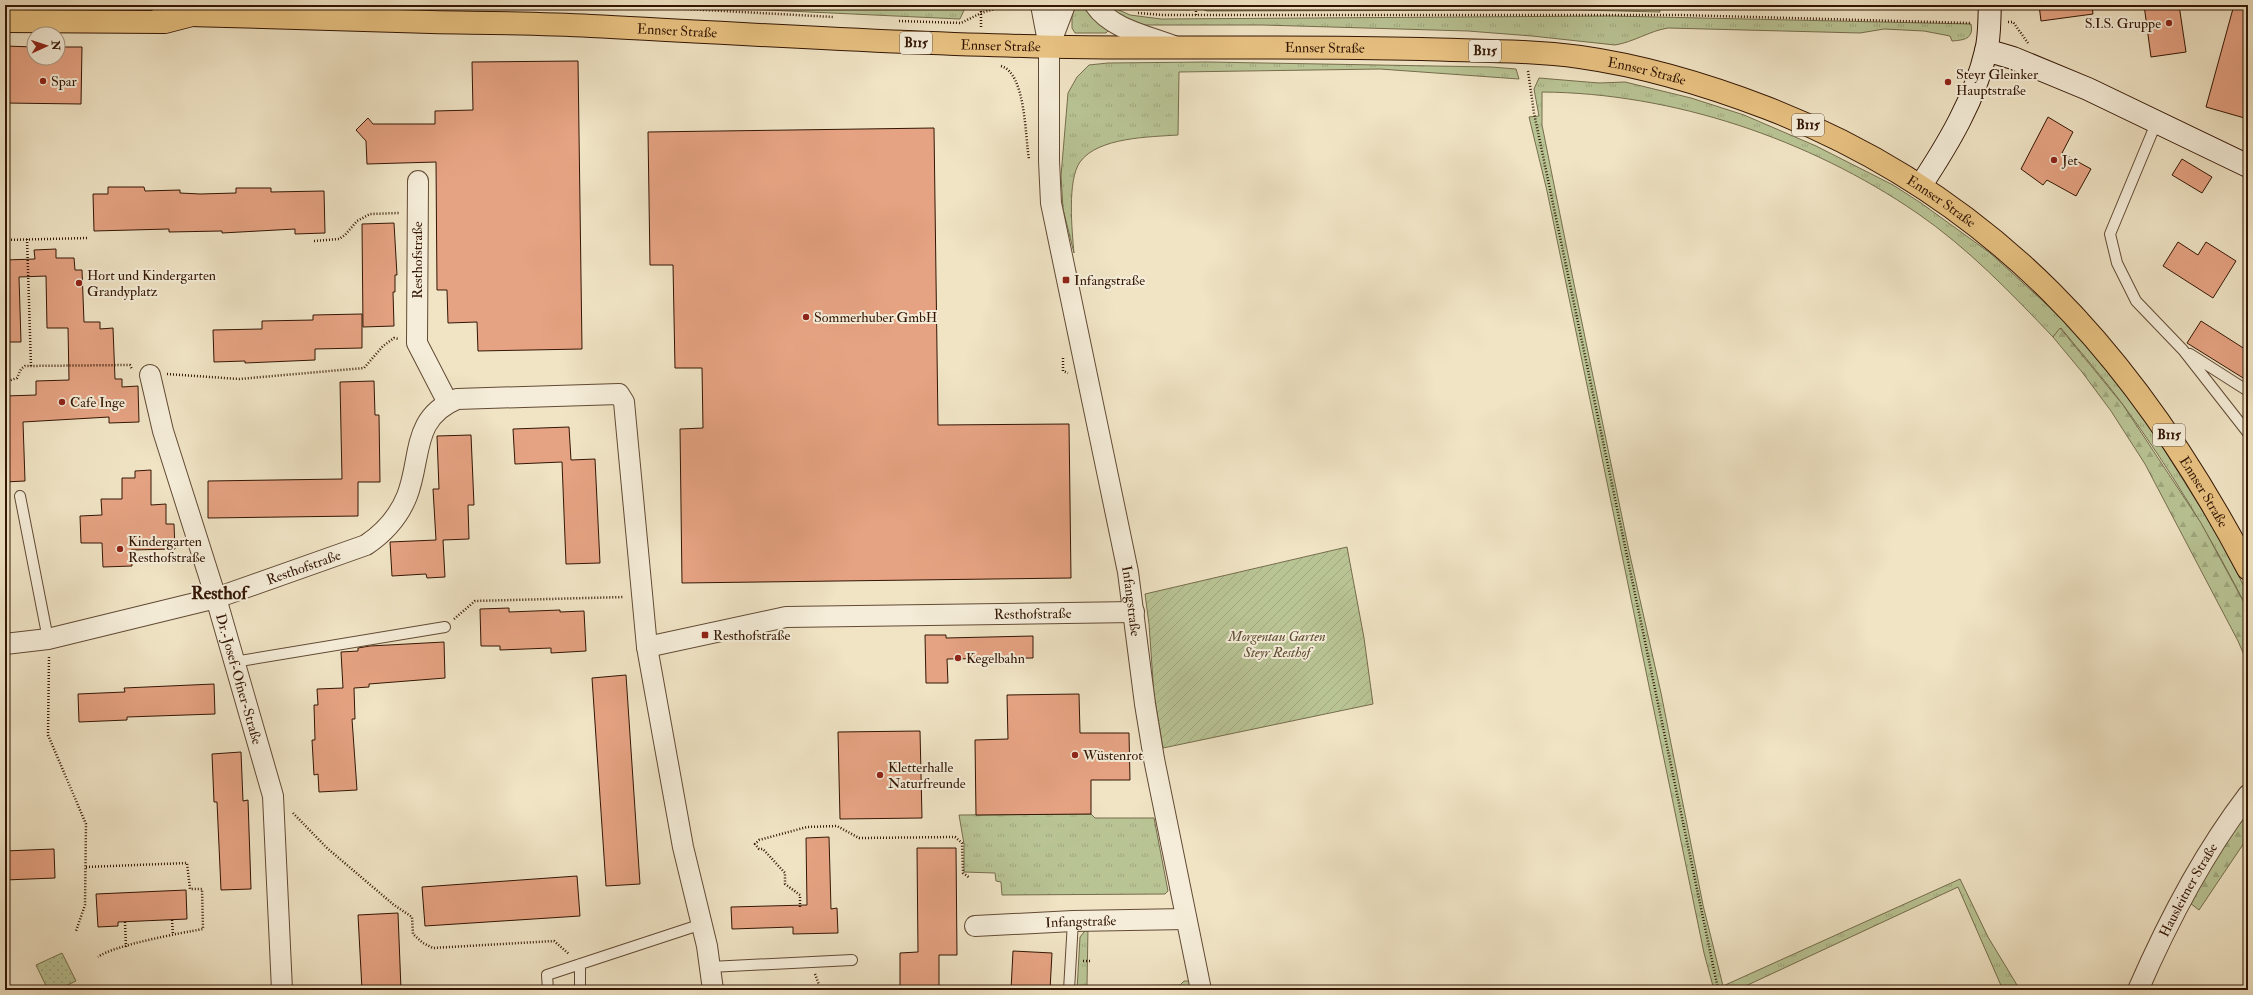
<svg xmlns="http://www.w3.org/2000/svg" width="2253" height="995" viewBox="0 0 2253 995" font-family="'IM FELL Double Pica',serif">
	<defs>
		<pattern id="grass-tufts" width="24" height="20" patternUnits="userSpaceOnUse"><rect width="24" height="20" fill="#b9c495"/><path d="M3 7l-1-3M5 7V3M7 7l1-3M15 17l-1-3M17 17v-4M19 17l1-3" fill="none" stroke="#a0a87f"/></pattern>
		<pattern id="forest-firs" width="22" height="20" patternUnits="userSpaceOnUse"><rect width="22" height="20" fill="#b9c495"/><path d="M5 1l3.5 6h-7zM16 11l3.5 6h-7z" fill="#a0a87f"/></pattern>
		<pattern id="park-dots" width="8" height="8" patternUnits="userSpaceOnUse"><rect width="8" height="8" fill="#b9c495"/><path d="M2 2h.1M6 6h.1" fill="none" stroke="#a0a87f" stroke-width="1.8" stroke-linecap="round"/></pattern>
		<pattern id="garden-furrows" width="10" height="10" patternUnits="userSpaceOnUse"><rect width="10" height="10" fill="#b9c495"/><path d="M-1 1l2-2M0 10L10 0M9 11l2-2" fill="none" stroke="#a0a87f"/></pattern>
	</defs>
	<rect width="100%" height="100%" fill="#f0e4c5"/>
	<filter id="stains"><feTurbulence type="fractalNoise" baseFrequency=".005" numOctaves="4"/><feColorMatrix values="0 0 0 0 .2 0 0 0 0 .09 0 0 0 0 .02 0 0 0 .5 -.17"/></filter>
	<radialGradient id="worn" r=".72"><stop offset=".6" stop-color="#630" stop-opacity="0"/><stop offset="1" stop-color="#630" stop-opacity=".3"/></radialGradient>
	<!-- grass -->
	<path fill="url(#grass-tufts)" stroke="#766d4c" d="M659 5H971L965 8 960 19Z
		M1072 5H1085L1108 31 1106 33H1075L1072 28Z
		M1108 5 1130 15 1161 19 1611 16 1971 24C1974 39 1964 40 1952 41L1950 36 1924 31 1884 29 1860 33 1668 28C1649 31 1634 42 1615 45L1532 36 1468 31 1263 25H1145C1129 23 1119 16 1108 5Z
		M1129 5H1191L1190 10 1140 9Z
		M1200 5H1659L1660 12 1578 10 1207 11 1202 9Z
		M1207 62 1491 67 1516 69 1519 79 1380 69 1179 72 1178 135C1150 137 1098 137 1080 162 1067 180 1072 231 1074 253L1063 209 1061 176 1068 93 1077 77 1089 65 1108 63Z
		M1539 78 1599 83 1625 82 1691 98 1744 115 1816 146 1893 185 1921 203 1990 253 2066 322 2138 408 2217 534 2248 594V610C2212 539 2171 470 2124 406 2104 379 2082 354 2061 328L2053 337C2011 293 1968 248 1917 213 1809 139 1673 93 1542 92V125L1574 284 1629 551 1661 693 1703 905 1723 986 1960 879 1988 937 2020 990H2003L1958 887 1737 990H1714L1704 953 1547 191 1529 117 1539 116 1534 89Z
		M1091 814 1095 818H1154L1168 891 1165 894 1002 895 1001 882 996 881 995 873 964 872V844L959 815Z
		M1088 927 1087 986 1180 985 1184 981H1194L1196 990H1077L1080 937Z"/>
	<!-- forest -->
	<path fill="url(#forest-firs)" stroke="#766d4c" d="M2060 328 2123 405 2201 523 2248 610V664L2238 641 2145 464 2111 411 2082 372 2053 337Z
		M2248 806V837L2199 910 2190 903Z"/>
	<!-- park -->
	<path fill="url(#park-dots)" stroke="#766d4c" d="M62 953 76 981 57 990H48L36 965Z"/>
	<!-- garden -->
	<path fill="url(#garden-furrows)" stroke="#766d4c" d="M1347 547 1364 638 1373 704 1163 748 1154 695 1149 624 1145 594Z"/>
	<!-- building -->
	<path fill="#e6a383" stroke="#331604" d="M2039 5H2092L2093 14 2041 21Z
		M2144 5H2179L2186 52 2151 57Z
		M2234 5H2248V119L2206 107Z
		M5 46 34 47V58H58V47H82L81 104 5 103Z
		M578 61 582 349 478 351 477 322 448 323 447 290H437L436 162 367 164 366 141 356 130 368 118 373 124H435V111L473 110 472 62Z
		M2048 117 2073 132 2062 153 2091 169 2076 196 2047 180 2043 185 2021 169Z
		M934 128 938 425 1069 424 1071 578 682 583 680 429 703 428 702 368H675L673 265H650L648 132Z
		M2182 159 2212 177 2202 193 2172 175Z
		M108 187H144L145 191 180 190V193L200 194 236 193V188H271V192L324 191 325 233 295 234V229L222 233V231L169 232V229L94 231 93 194H108Z
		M394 223 397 275H395V292H393L394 326 363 327 362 224Z
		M2178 242 2198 255 2206 242 2236 261 2213 298 2163 266Z
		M56 249V258H74L75 270H82L84 322H100V329L113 328 115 379H122V387L138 386 139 422 109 423V417L23 422 25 481 5 482V396L36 395V381L69 380 68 328H47L46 276 19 277 21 342H5V260L35 259 34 250Z
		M362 314V348L315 349V360L245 363V361L214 362 213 330 262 329V321L313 320V315Z
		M2201 321 2248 351V381L2187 343Z
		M374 381 375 415H379L380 482H358V516L208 518V481L342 479 340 382Z
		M569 427 571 460 595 459 600 563 566 564 562 462 515 464 513 429Z
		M471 435 474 505H468L469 539 443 540 445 577 427 578 426 574 392 576 390 542 436 540 433 489H439L437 436Z
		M151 470V505L166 504V524H174L175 549 131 550 132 566 103 567 102 543H81L80 516 102 515 101 499H122V478H135V471Z
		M509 608V612L560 610V612L584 611 586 651 551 653V648L500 650V646H481L480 609Z
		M925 635H946V638L1033 636V658L947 659 948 683H926Z
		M444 642 445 678 369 684V687L354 688 355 719H352L357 790 319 792 318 774 314 775 312 740H315L314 705H318L317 689 343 688 341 652 358 651V648L370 646Z
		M626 675 640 884 606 886 592 678Z
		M214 684 215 714 127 717V720L79 722 78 694 125 692 124 688Z
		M1079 694 1080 733H1129L1130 780H1091V814L976 815 975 740 1008 739 1007 695Z
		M920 731 922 818 840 819 838 732Z
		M241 752 243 801 248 800 251 889 221 890 217 802H214L212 754Z
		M829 837 831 909 837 908 838 933 793 934V927L732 929 731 907 807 905 806 838Z
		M917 848H956L957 955H939V990H900V953L918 952Z
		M54 849 55 878 5 880V851Z
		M577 876 580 916 425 926 422 887Z
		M186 890 187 919 118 922V926L98 927 96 894Z
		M398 913 401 990H362L358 915Z
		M1013 951 1052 953 1050 990H1011Z"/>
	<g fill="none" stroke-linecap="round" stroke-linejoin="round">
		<!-- lane casing -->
		<g stroke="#624a34" stroke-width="12">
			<path id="lane" d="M2157 121 2110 234 2117 263 2136 301 2183 350 2248 433
				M2190 354 2248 391
				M20 496 48 639
				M234 662 445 627
				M580 964V990
				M710 967 852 960
				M548 990 547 975 702 924
				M1069 990 1073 921"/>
		</g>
		<!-- street casing -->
		<g stroke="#624a34" stroke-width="22">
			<g id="street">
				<path id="s1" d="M1041 5 1049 47V161L1051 203 1128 572 1145 704 1154 759 1201 990"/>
				<path d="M1095 5C1111 29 1148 36 1174 46"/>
				<path d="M1049 47 1065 5"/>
				<path d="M418 181 417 343 448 403"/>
				<path id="s2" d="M150 375 163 431 216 598 273 796 282 990"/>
				<path id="s3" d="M5 644 48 639 216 598 366 545C384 533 399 516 407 496 422 457 411 418 457 399L619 394 624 402 647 647 683 847 707 946 713 990"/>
				<path id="s4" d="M647 647 786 617 1134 612"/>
				<path id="s5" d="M975 926 1073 921 1186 919"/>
				<path id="s6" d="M2138 990C2168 921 2202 855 2248 795"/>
			</g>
		</g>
		<!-- secondary casing -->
		<g stroke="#331604" stroke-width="24">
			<path id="secondary" d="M1986 50 2013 58 2088 89 2248 166
				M1921 185C1948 144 1975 99 1986 51 1990 36 1989 20 1990 5"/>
		</g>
		<!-- primary casing -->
		<g stroke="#331604" stroke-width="24">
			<g id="primary">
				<path id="s7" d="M162 5 192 15C272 17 352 20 431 22 484 23 538 23 591 26 735 33 879 43 1023 46 1156 50 1288 45 1421 49 1474 51 1528 50 1580 57 1644 66 1707 85 1767 108 1994 196 2137 357 2248 569"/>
				<path d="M5 21 165 22 192 15"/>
			</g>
		</g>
		<!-- path -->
		<path stroke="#331604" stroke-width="2.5" stroke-dasharray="1 2" stroke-linecap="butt" d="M613 5 834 17
			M1138 13 1163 15H1680L1970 23
			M1196 15V5
			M899 21 961 23 981 13 998 8H1023
			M2008 22H2013L2028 43
			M981 27V7L989 5
			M1001 66C1026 73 1025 137 1029 159
			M1528 71 1534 113 1718 989
			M27 239 31 366
			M5 240 88 238
			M314 241 339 239 345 235 357 221 370 214 399 213
			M1063 358V371L1068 373
			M167 374 239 379 364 368 383 346 394 338 399 339
			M5 382 17 378 21 369 25 366 130 365 132 369
			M454 619 475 601 624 597
			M49 657 48 735 86 824 85 905 76 931
			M293 813 327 848 394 905 412 917 413 934 423 943 433 948 554 941 569 954
			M86 867 187 863 190 889H202L203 929C181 933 114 945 98 957
			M800 907V895L785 884V873L763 849H759L755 844 759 840 807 827 837 826 859 838 955 837 962 843 963 873 970 878
			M172 920 173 935
			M125 922 126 947
			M1083 961H1090
			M815 974 821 990"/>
		<!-- lane -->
		<use href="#lane" stroke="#f5edd9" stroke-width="10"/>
		<!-- street -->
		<use href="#street" stroke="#f5edd9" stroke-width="20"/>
		<!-- secondary -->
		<use href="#secondary" stroke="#f5edd9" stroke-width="22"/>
		<!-- primary -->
		<use href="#primary" stroke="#e8c282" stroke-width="22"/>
	</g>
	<!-- markers -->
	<g fill="#8f2418" stroke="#f5edd9" stroke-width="1.5">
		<circle cx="2169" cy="23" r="4"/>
		<circle cx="43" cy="81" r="4"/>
		<circle cx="1948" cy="82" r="4"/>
		<circle cx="2054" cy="160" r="4"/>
		<rect x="1062" y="276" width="8" height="8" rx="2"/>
		<circle cx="79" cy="283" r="4"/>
		<circle cx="806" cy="317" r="4"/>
		<circle cx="62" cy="402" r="4"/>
		<circle cx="120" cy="549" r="4"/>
		<rect x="701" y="631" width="8" height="8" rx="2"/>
		<circle cx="958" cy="658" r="4"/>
		<circle cx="1075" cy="755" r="4"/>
		<circle cx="880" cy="775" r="4"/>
	</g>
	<g text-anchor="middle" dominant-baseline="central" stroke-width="4" stroke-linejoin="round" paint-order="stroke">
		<!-- shield labels -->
		<g fill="#f5edd9" stroke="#6d5644" stroke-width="1">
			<rect x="900" y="32" width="32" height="22" rx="3"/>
			<rect x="1469" y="40" width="32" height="22" rx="3"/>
			<rect x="1792" y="114" width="32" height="22" rx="3"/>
			<rect x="2153" y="424" width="32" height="22" rx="3"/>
		</g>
		<g font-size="13" font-weight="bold" fill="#331604">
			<text x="916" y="43">B115</text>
			<text x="1485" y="51">B115</text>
			<text x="1808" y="125">B115</text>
			<text x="2169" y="435">B115</text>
		</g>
		<!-- poi labels -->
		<g font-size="14" fill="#331604" stroke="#f5edd9" text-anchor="start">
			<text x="2161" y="23" text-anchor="end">S.I.S. Gruppe</text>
			<text x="1956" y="74">Steyr Gleinker<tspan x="1956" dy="16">Hauptstraße</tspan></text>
			<text x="51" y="81">Spar</text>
			<text x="2062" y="160">Jet</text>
			<text x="87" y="275">Hort und Kindergarten<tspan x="87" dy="16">Grandyplatz</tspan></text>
			<text x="1074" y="280">Infangstraße</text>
			<text x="814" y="317">Sommerhuber GmbH</text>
			<text x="70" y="402">Cafe Inge</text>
			<text x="128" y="541">Kindergarten<tspan x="128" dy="16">Resthofstraße</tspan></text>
			<text x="713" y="635">Resthofstraße</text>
			<text x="966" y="658">Kegelbahn</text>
			<text x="1083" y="755">Wüstenrot</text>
			<text x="888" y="767">Kletterhalle<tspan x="888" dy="16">Naturfreunde</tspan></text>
		</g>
		<!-- street labels -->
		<g font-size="14" fill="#331604" stroke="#f5edd9">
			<text stroke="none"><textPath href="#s7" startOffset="517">Ennser Straße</textPath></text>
			<text stroke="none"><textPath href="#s7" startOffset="841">Ennser Straße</textPath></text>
			<text stroke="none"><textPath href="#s7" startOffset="1165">Ennser Straße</textPath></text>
			<text stroke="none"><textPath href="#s7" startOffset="1489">Ennser Straße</textPath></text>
			<text stroke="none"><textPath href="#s7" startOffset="1813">Ennser Straße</textPath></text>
			<text transform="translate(417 260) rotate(-90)">Resthofstraße</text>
			<text stroke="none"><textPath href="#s7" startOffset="2208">Ennser Straße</textPath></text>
			<text stroke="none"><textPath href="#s3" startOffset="309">Resthofstraße</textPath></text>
			<text stroke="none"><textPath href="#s1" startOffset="605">Infangstraße</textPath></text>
			<text stroke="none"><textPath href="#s4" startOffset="389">Resthofstraße</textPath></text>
			<text stroke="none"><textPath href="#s2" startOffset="317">Dr.-Josef-Ofner-Straße</textPath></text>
			<text stroke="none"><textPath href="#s6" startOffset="112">Hausleitner Straße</textPath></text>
			<text stroke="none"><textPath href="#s5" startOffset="106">Infangstraße</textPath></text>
		</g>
		<!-- park labels -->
		<g font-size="14" font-style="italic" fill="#5b4a30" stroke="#f5edd9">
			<text x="1277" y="636">Morgentau Garten<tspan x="1277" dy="16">Steyr Resthof</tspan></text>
		</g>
		<!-- district labels -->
		<g font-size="18" font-weight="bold" fill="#331604" stroke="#f5edd9">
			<text x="219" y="593">Resthof</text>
		</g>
	</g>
	<!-- margin -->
	<rect width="2253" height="995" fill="none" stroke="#f0e4c5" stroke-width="20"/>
	<rect x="6" y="6" width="2241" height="983" fill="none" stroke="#331604" stroke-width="2"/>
	<rect x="10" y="10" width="2233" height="975" fill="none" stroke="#331604"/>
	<!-- north arrow -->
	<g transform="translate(46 46) rotate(87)"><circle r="19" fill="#f5edd9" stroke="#a79784"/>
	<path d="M0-3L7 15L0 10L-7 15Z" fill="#8f2418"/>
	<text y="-6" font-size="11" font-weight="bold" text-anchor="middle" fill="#331604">N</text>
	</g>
	<rect width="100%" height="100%" filter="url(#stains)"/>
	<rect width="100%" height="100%" fill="url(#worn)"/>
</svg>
